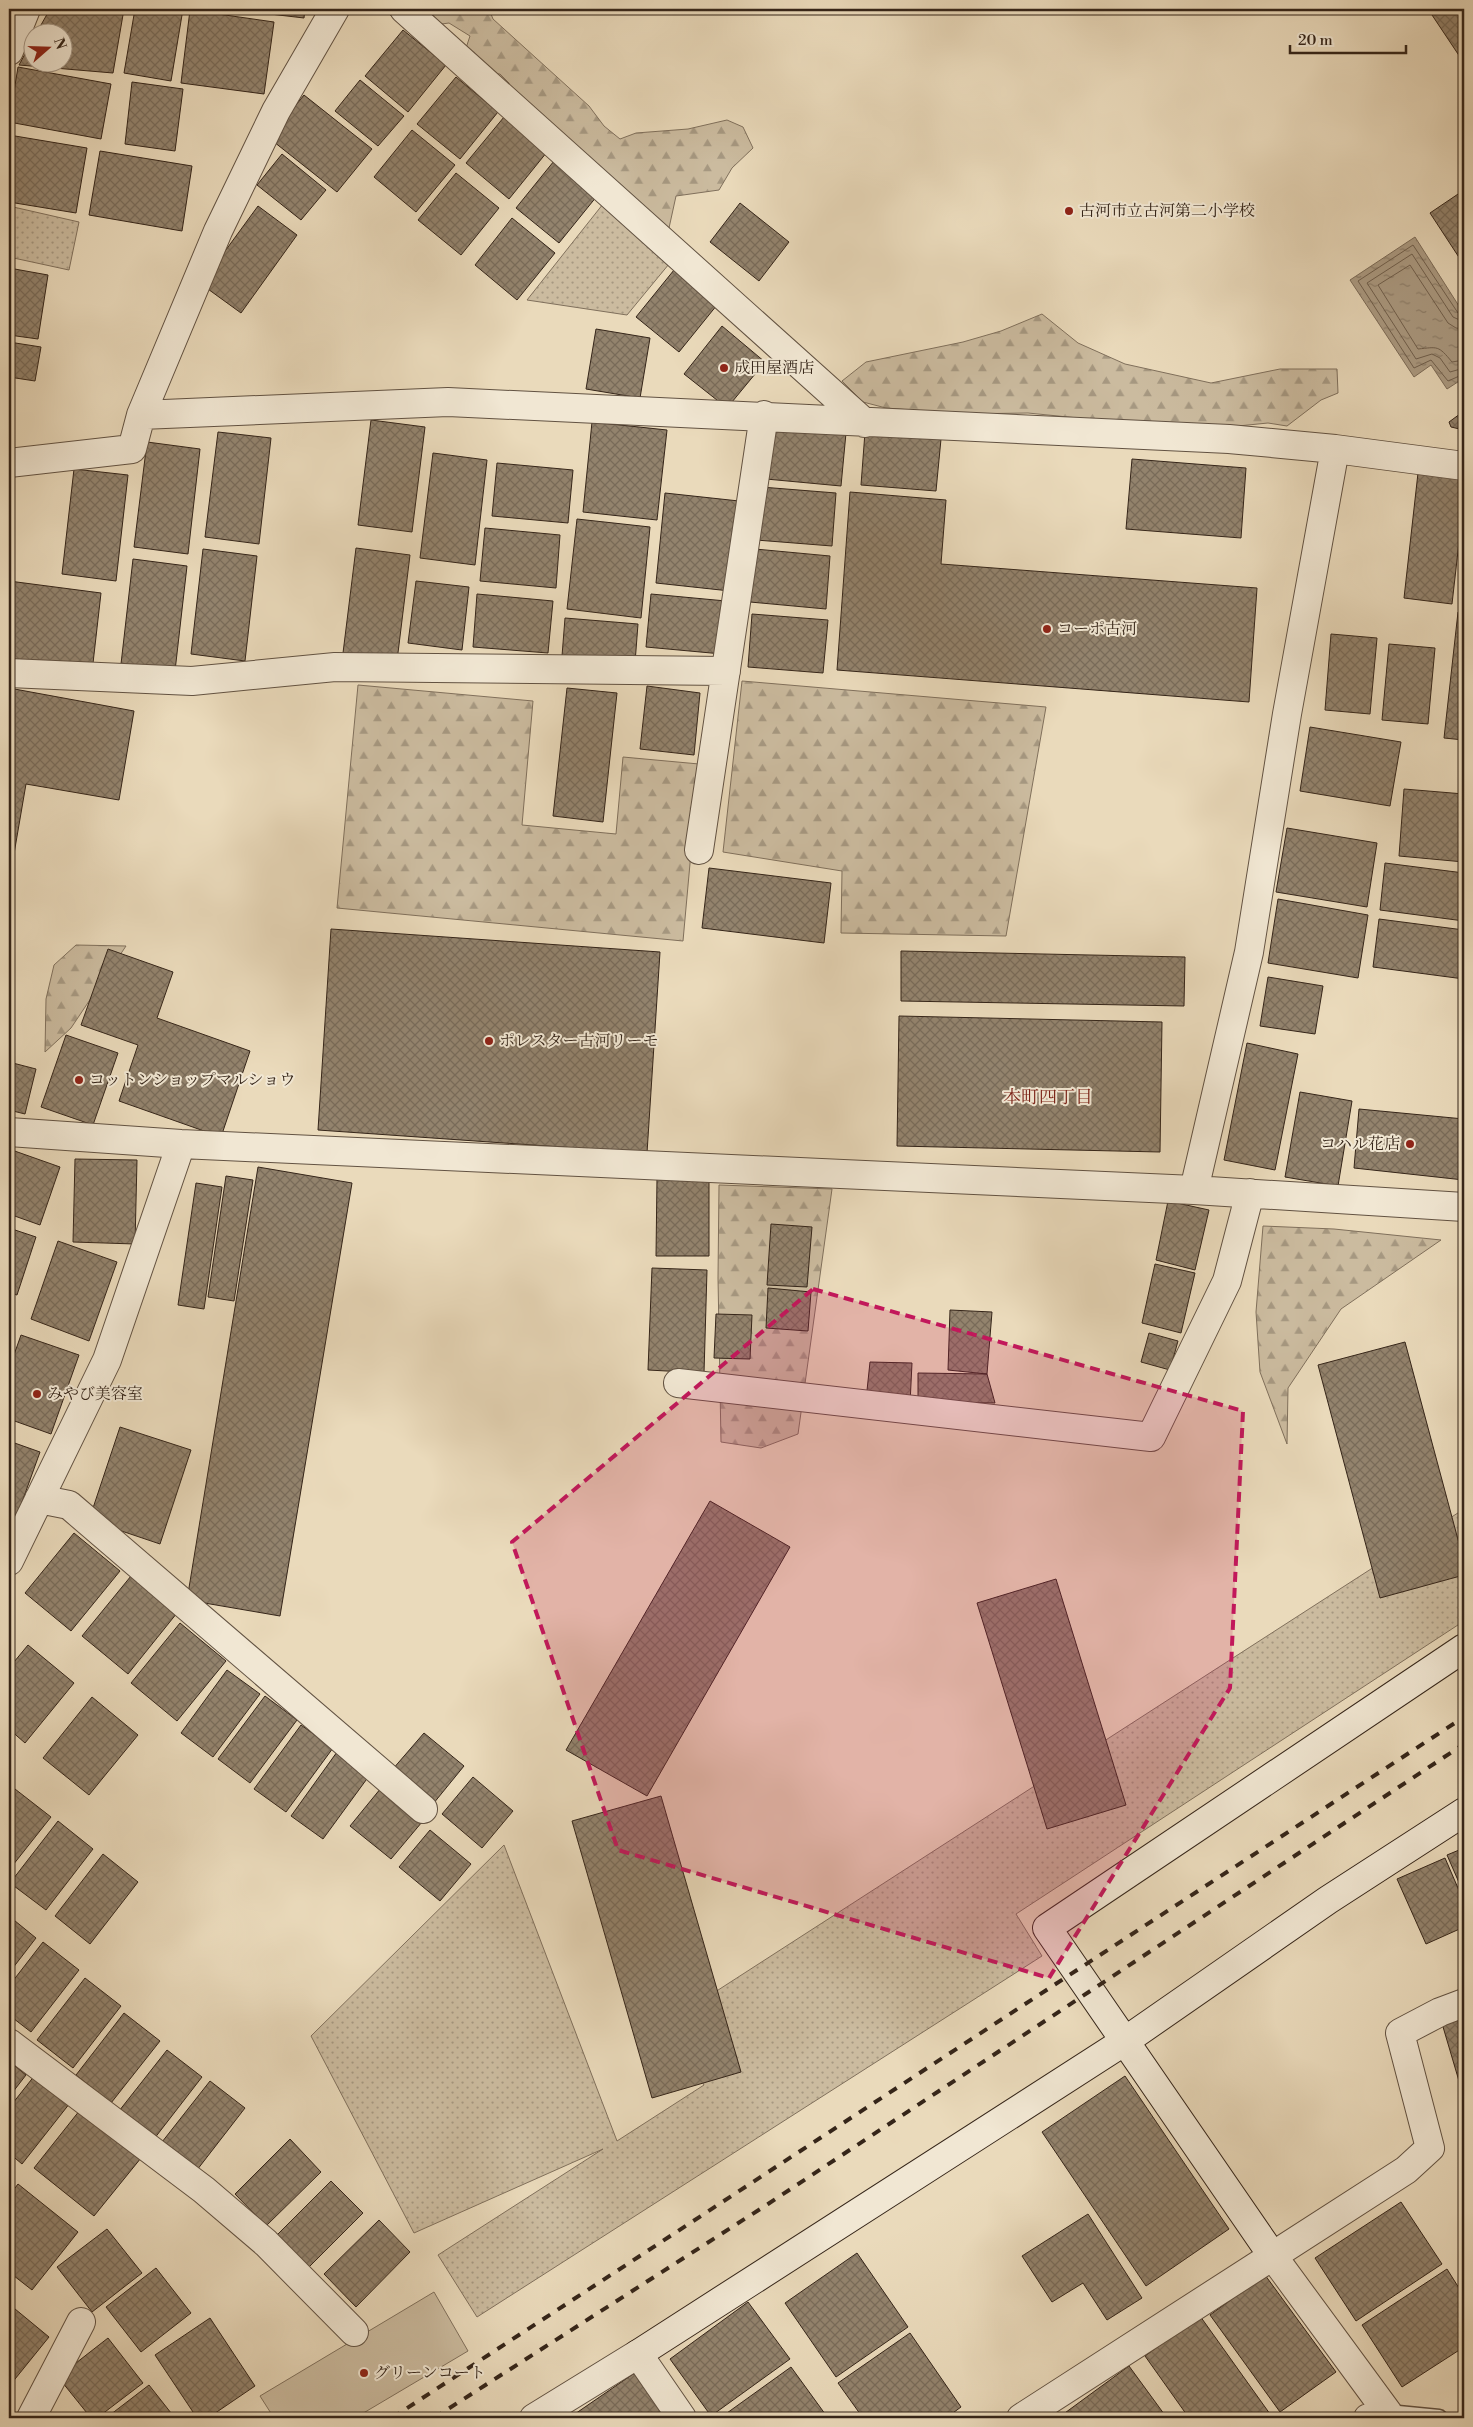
<svg xmlns="http://www.w3.org/2000/svg" width="1473" height="2427" viewBox="0 0 1473 2427" font-family="'Libre Bodoni','Noto Serif JP',serif">
	<defs>
		<pattern id="grass-dots" width="8" height="8" patternUnits="userSpaceOnUse" patternTransform="scale(1.25)"><rect width="8" height="8" fill="#cbbb9f"/><path d="M2 2h.1M6 6h.1" fill="none" stroke="#a69881" stroke-width="1.8" stroke-linecap="round"/></pattern>
		<pattern id="forest-firs" width="22" height="20" patternUnits="userSpaceOnUse" patternTransform="scale(1.25)"><rect width="22" height="20" fill="#cbbb9f"/><path d="M5 1l3.5 6h-7zM16 11l3.5 6h-7z" fill="#a69881"/></pattern>
		<pattern id="water-ripples" width="26" height="14" patternUnits="userSpaceOnUse" patternTransform="scale(1.25)"><rect width="26" height="14" fill="#ac9c84"/><path d="M2 4q2-2 4 0t4 0M15 11q2-2 4 0t4 0" fill="none" stroke="#8d7f6b"/></pattern>
		<pattern id="building-cross-hatch" width="8" height="8" patternUnits="userSpaceOnUse" patternTransform="scale(1.25)"><rect width="8" height="8" fill="#93836d"/><path d="M0 0l8 8M0 8l8-8" fill="none" stroke="#796b59"/></pattern>
	</defs>
	<rect width="100%" height="100%" fill="#eadabb"/>
	<filter id="stains"><feTurbulence type="fractalNoise" baseFrequency=".004" numOctaves="4"/><feColorMatrix values="0 0 0 0 .2 0 0 0 0 .09 0 0 0 0 .02 0 0 0 .5 -.17"/></filter>
	<radialGradient id="worn" r=".72"><stop offset=".6" stop-color="#630" stop-opacity="0"/><stop offset="1" stop-color="#630" stop-opacity=".3"/></radialGradient>
	<!-- grass -->
	<path fill="url(#grass-dots)" stroke="#80705c" d="M603 204 669 264 627 315 527 300Z
		M9 206 79 222 69 270 9 257Z
		M1464 1509V1621L1016 1914 1042 1956 477 2317 438 2255 603 2149 414 2233 311 2036 504 1845 617 2141 704 2085 667 2023Z"/>
	<!-- forest -->
	<path fill="url(#forest-firs)" stroke="#80705c" d="M384 9H489L493 19 589 106 604 126 620 139 636 133 688 129 727 120 743 127 753 148 732 168 719 190 676 196 669 228 512 95 509 83 500 74H490L465 51 470 36 449 23 405 29Z
		M1042 314 1078 343 1125 364 1211 383 1280 369H1337L1338 393 1321 400 1287 426 1268 423 1228 427 1088 419 1028 413 960 414 886 408 863 402 842 381 866 362 963 342 1001 331Z
		M742 681 1046 707 1006 936 841 933 842 871 723 852Z
		M358 685 533 701 522 825 616 834 623 757 699 764 683 941 337 908Z
		M76 945 126 946 71 1028 45 1052 46 999 54 965Z
		M719 1185 832 1189 798 1434 761 1448 721 1442 718 1278Z
		M1263 1226 1334 1229 1441 1240 1341 1309 1288 1388 1287 1444 1260 1372 1256 1312Z"/>
	<!-- pitch -->
	<path fill="#cbbb9f" stroke="#80705c" d="M434 2292 468 2351 355 2418H274L260 2396Z"/>
	<!-- water -->
	<path fill="url(#water-ripples)" stroke="#7c6c59" d="M1415 237 1464 314V378L1447 389 1431 365 1414 377 1350 280Z"/>
	<g fill="none" stroke-linecap="round" stroke-linejoin="round">
		<!-- shore -->
		<path stroke="#70604e" stroke-width="1" d="M1464 316 1458 313 1413 245 1358 281 1414 368 1431 360 1448 381 1464 374
			M1464 322 1453 317 1412 254 1367 283 1416 359 1432 354 1440 358 1450 372 1464 368
			M1464 329 1456 328 1448 323 1410 265 1378 285 1418 349C1438 347 1438 345 1452 362L1464 360"/>
	</g>
	<!-- building -->
	<path fill="url(#building-cross-hatch)" stroke="#352519" d="M50 9H124L113 73 19 65 32 41V62H62V32H37Z
		M135 9H183L171 81 124 73Z
		M254 9H305L304 18 253 12Z
		M1428 9H1464V63Z
		M190 10 274 22 264 94 181 83Z
		M403 30 446 65 408 112 365 76Z
		M18 67 111 84 101 139 9 122Z
		M456 77 498 112 460 159 417 124Z
		M360 80 404 116 378 146 335 111Z
		M132 82 183 89 175 151 125 144Z
		M304 95 372 149 337 192 269 138Z
		M504 117 547 152 509 199 466 163Z
		M412 130 455 165 416 212 374 177Z
		M9 135 87 148 76 213 9 202Z
		M100 151 192 166 182 231 89 215Z
		M282 154 326 190 301 220 257 185Z
		M554 161 597 196 559 243 516 208Z
		M456 173 499 208 461 255 418 220Z
		M1464 190V265L1430 213Z
		M740 203 789 242 759 281 710 242Z
		M258 206 297 235 241 313 201 284Z
		M512 218 555 253 517 300 475 265Z
		M9 268 48 275 38 339 9 335Z
		M674 270 717 305 679 352 636 317Z
		M722 326 765 362 727 408 684 374Z
		M596 329 650 338 640 398 586 389Z
		M9 342 41 347 35 381 9 377Z
		M1464 411V430L1451 427 1449 422Z
		M371 420 425 427 412 532 358 525Z
		M592 422 667 430 657 520 583 512Z
		M770 426 846 433 841 486 766 479Z
		M218 432 271 438 259 544 205 537Z
		M865 432 941 439 936 491 861 485Z
		M147 442 200 449 188 554 134 547Z
		M433 453 487 460 475 565 420 558Z
		M1132 459 1246 468 1241 538 1126 529Z
		M497 463 573 470 568 523 492 516Z
		M74 469 128 475 116 581 62 574Z
		M1418 473 1464 478V498L1452 604 1404 598Z
		M761 487 836 493 832 546 756 540Z
		M850 492 946 500 941 564 1257 588 1249 702 837 670Z
		M665 493 739 501 730 591 656 583Z
		M577 519 650 527 641 618 567 609Z
		M485 528 560 535 556 588 480 581Z
		M356 548 410 555 397 661 343 653Z
		M203 549 257 556 245 661 191 654Z
		M755 549 830 556 826 609 750 602Z
		M133 559 187 566 175 671 121 664Z
		M9 581 101 593 92 672 9 661Z
		M416 581 469 587 462 650 408 643Z
		M477 594 553 601 548 653 473 647Z
		M651 594 726 601 722 654 646 647Z
		M1458 612 1464 613V740L1444 738Z
		M752 614 828 620 823 673 748 667Z
		M565 618 638 624 635 663 562 656Z
		M1331 634 1377 638 1370 714 1325 710Z
		M1389 644 1435 648 1428 724 1382 720Z
		M647 686 700 693 694 755 640 749Z
		M9 688 134 711 119 800 26 784 9 883Z
		M567 688 617 693 603 822 553 816Z
		M1310 727 1401 742 1390 806 1300 791Z
		M1404 789 1464 794V862L1399 856Z
		M1287 828 1377 843 1367 907 1276 892Z
		M1385 863 1464 873V921L1380 910Z
		M709 868 831 883 824 943 702 928Z
		M1278 899 1368 915 1358 978 1268 963Z
		M1379 919 1464 930V979L1373 967Z
		M331 929 660 952 647 1153 318 1130Z
		M108 949 173 972 157 1018 250 1051 221 1137 119 1101 138 1045 81 1025Z
		M901 951 1185 957 1184 1006 901 1001Z
		M1268 977 1323 986 1315 1034 1260 1026Z
		M899 1016 1162 1022 1160 1152 897 1146Z
		M66 1035 118 1053 93 1125 41 1107Z
		M1247 1043 1298 1054 1275 1170 1224 1160Z
		M9 1062 36 1069 25 1114 9 1110Z
		M1300 1092 1352 1101 1338 1186 1285 1177Z
		M1359 1109 1464 1119V1180L1354 1168Z
		M9 1149 60 1167 40 1225 9 1214Z
		M75 1159 137 1160 135 1244 73 1242Z
		M258 1167 352 1183 280 1616 187 1600Z
		M226 1176 253 1180 234 1301 208 1297Z
		M657 1178H709V1256H656Z
		M196 1183 222 1187 204 1309 178 1305Z
		M1168 1201 1209 1210 1195 1270 1156 1260Z
		M771 1224 812 1227 807 1287 767 1285Z
		M9 1228 36 1237 17 1295 9 1293Z
		M58 1241 117 1262 89 1341 31 1319Z
		M1155 1264 1195 1273 1181 1333 1142 1323Z
		M652 1268 707 1270 704 1373 648 1370Z
		M768 1288 811 1292 808 1331 766 1328Z
		M950 1310 992 1312 987 1374 948 1370Z
		M716 1314 752 1315 750 1359 714 1358Z
		M1149 1333 1178 1341 1170 1370 1141 1362Z
		M21 1335 79 1355 51 1434 9 1419V1369Z
		M1405 1342 1464 1562V1575L1380 1598 1318 1365Z
		M870 1362 912 1363 910 1404 866 1400Z
		M918 1373 987 1374 995 1403 918 1402Z
		M120 1427 191 1450 160 1544 89 1520Z
		M9 1441 40 1452 12 1530 9 1529Z
		M710 1501 790 1547 647 1796 566 1750Z
		M74 1533 120 1571 71 1631 25 1593Z
		M131 1576 177 1613 128 1674 82 1636Z
		M1056 1579 1126 1805 1047 1829 977 1603Z
		M180 1623 226 1661 177 1721 131 1683Z
		M28 1645 74 1683 25 1743 9 1729V1668Z
		M227 1670 260 1694 213 1757 181 1733Z
		M265 1696 297 1720 250 1783 218 1759Z
		M92 1697 138 1735 89 1795 43 1758Z
		M301 1725 333 1748 286 1812 254 1789Z
		M424 1733 464 1766 433 1804 392 1770Z
		M337 1752 369 1776 323 1839 291 1816Z
		M473 1777 513 1811 482 1848 442 1814Z
		M381 1788 422 1822 391 1859 350 1826Z
		M15 1789 51 1817 9 1870V1797Z
		M661 1796 741 2072 652 2098 572 1821Z
		M58 1821 93 1849 46 1910 10 1883Z
		M430 1830 471 1864 440 1901 399 1867Z
		M1464 1848V1894L1447 1855Z
		M103 1854 138 1882 90 1944 55 1916Z
		M1445 1858 1464 1902V1927L1426 1944 1397 1879Z
		M9 1916 36 1938 9 1973Z
		M43 1942 79 1970 31 2032 9 2015V1986Z
		M85 1978 121 2006 73 2068 37 2040Z
		M124 2013 160 2041 111 2103 76 2075Z
		M1464 2013V2098L1441 2020Z
		M167 2050 202 2077 154 2139 119 2111Z
		M9 2061 26 2075 9 2097Z
		M35 2075 70 2103 22 2164 9 2153V2108Z
		M1125 2076 1229 2229 1146 2286 1042 2132Z
		M210 2081 245 2108 197 2170 162 2142Z
		M80 2110 141 2158 94 2216 34 2168Z
		M290 2139 321 2172 266 2226 235 2194Z
		M331 2181 363 2213 308 2268 276 2236Z
		M18 2184 78 2232 32 2290 9 2272V2196Z
		M1401 2202 1442 2264 1356 2321 1315 2258Z
		M1088 2214 1142 2298 1107 2320 1083 2283 1052 2302 1022 2256Z
		M379 2220 410 2252 356 2307 324 2274Z
		M107 2229 142 2273 92 2312 57 2267Z
		M857 2253 908 2327 836 2377 785 2303Z
		M156 2268 191 2313 141 2352 106 2307Z
		M1447 2269 1464 2296V2347L1402 2387 1362 2325Z
		M1265 2275 1336 2372 1280 2412 1210 2315Z
		M748 2302 790 2359 711 2416 670 2359Z
		M9 2304 49 2337 11 2384 9 2382Z
		M1200 2316 1270 2414 1264 2418H1189L1145 2356Z
		M210 2318 255 2386 208 2418H197L155 2355Z
		M910 2333 961 2407 946 2418H863L838 2383Z
		M108 2338 143 2383 97 2418H91L58 2377Z
		M1129 2366 1167 2418H1058Z
		M791 2367 828 2418H720Z
		M636 2372 668 2418H569Z
		M149 2385 175 2418H106Z"/>
	<g fill="none" stroke-linecap="round" stroke-linejoin="round">
		<!-- lane casing -->
		<g stroke="#625242" stroke-width="19">
			<path id="lane" d="M1388 2413 1439 2418"/>
		</g>
		<!-- street casing -->
		<g stroke="#625242" stroke-width="30">
			<path id="street" d="M404 9 865 423
				M9 51 26 9
				M141 415 448 402 1229 439 1335 449 1464 466
				M9 463 132 449 141 415 218 231 276 111 335 9
				M9 673 192 681 335 667 726 671
				M699 850 764 415
				M9 1132 181 1144 1194 1190 1464 1207
				M1194 1190 1249 952 1287 714 1335 449
				M678 1383 1151 1437 1227 1281 1250 1193
				M39 1499 69 1505 423 1809
				M9 1561 107 1360 181 1144
				M9 2043 204 2190 266 2243 354 2332
				M1272 2255 1388 2413 1368 2418
				M31 2418 81 2322
				M534 2418 638 2354 682 2418
				M1021 2418 1406 2170 1430 2148 1400 2033 1440 2012 1464 2003"/>
		</g>
		<!-- secondary casing -->
		<g stroke="#352519" stroke-width="30">
			<path id="secondary" d="M1272 2255 1047 1928 1464 1648
				M638 2354 1125 2041 1328 1900 1464 1812"/>
		</g>
		<!-- lane -->
		<use href="#lane" stroke="#f1e7d3" stroke-width="16"/>
		<!-- street -->
		<use href="#street" stroke="#f1e7d3" stroke-width="28"/>
		<!-- secondary -->
		<use href="#secondary" stroke="#f1e7d3" stroke-width="28"/>
		<!-- rail -->
		<path stroke="#352519" stroke-width="4" stroke-dasharray="9 9" stroke-linecap="butt" d="M392 2418 1464 1717
			M434 2418 768 2204 1464 1744"/>
	</g>
	<!-- marked area -->
	<path fill="#c2185b" fill-opacity="0.2" stroke="#c2185b" stroke-width="4" stroke-dasharray="10 6" stroke-linejoin="round" d="M813 1289 1243 1411 1230 1688 1049 1978 618 1850 512 1542Z"/>
	<!-- markers -->
	<g fill="#8f2418" stroke="#f1e7d3" stroke-width="2">
		<circle cx="1069" cy="211" r="5"/>
		<circle cx="724" cy="368" r="5"/>
		<circle cx="1047" cy="629" r="5"/>
		<circle cx="489" cy="1041" r="5"/>
		<circle cx="79" cy="1080" r="5"/>
		<circle cx="1410" cy="1144" r="5"/>
		<circle cx="37" cy="1394" r="5"/>
		<circle cx="364" cy="2373" r="5"/>
	</g>
	<g text-anchor="middle" dominant-baseline="central" stroke-width="4" stroke-linejoin="round" paint-order="stroke">
		<!-- poi labels -->
		<g font-size="16" fill="#352519" stroke="#f1e7d3" text-anchor="start">
			<text x="1079" y="211">古河市立古河第二小学校</text>
			<text x="734" y="368">成田屋酒店</text>
			<text x="1057" y="629">コーポ古河</text>
			<text x="499" y="1041">ポレスター古河リーモ</text>
			<text x="89" y="1080">コットンショップマルショウ</text>
			<text x="1400" y="1144" text-anchor="end">コハル花店</text>
			<text x="47" y="1394">みやび美容室</text>
			<text x="374" y="2373">グリーンコート</text>
		</g>
		<!-- neighbourhood labels -->
		<g font-size="18" fill="#7a1f14" stroke="#f1e7d3">
			<text x="1048" y="1097">本町四丁目</text>
		</g>
	</g>
	<!-- margin -->
	<rect width="1473" height="2427" fill="none" stroke="#eadabb" stroke-width="30"/>
	<rect x="10" y="10" width="1453" height="2407" fill="none" stroke="#352519" stroke-width="2.5"/>
	<rect x="15" y="15" width="1443" height="2397" fill="none" stroke="#352519"/>
	<!-- north arrow -->
	<g transform="translate(48 48) rotate(70)"><circle r="24" fill="#f1e7d3" stroke="#a69989"/>
	<path d="M0-4L9 19L0 12L-9 19Z" fill="#8f2418"/>
	<text y="-8" font-size="14" font-weight="bold" text-anchor="middle" fill="#352519">N</text>
	</g>
	<!-- scale -->
	<path d="M1290 45v8h116v-8" fill="none" stroke="#352519" stroke-width="2.5"/>
	<text x="1298" y="45" font-size="15" fill="#352519" stroke="#f1e7d3" stroke-width="4" paint-order="stroke">20 m</text>
	<rect width="100%" height="100%" filter="url(#stains)"/>
	<rect width="100%" height="100%" fill="url(#worn)"/>
</svg>
